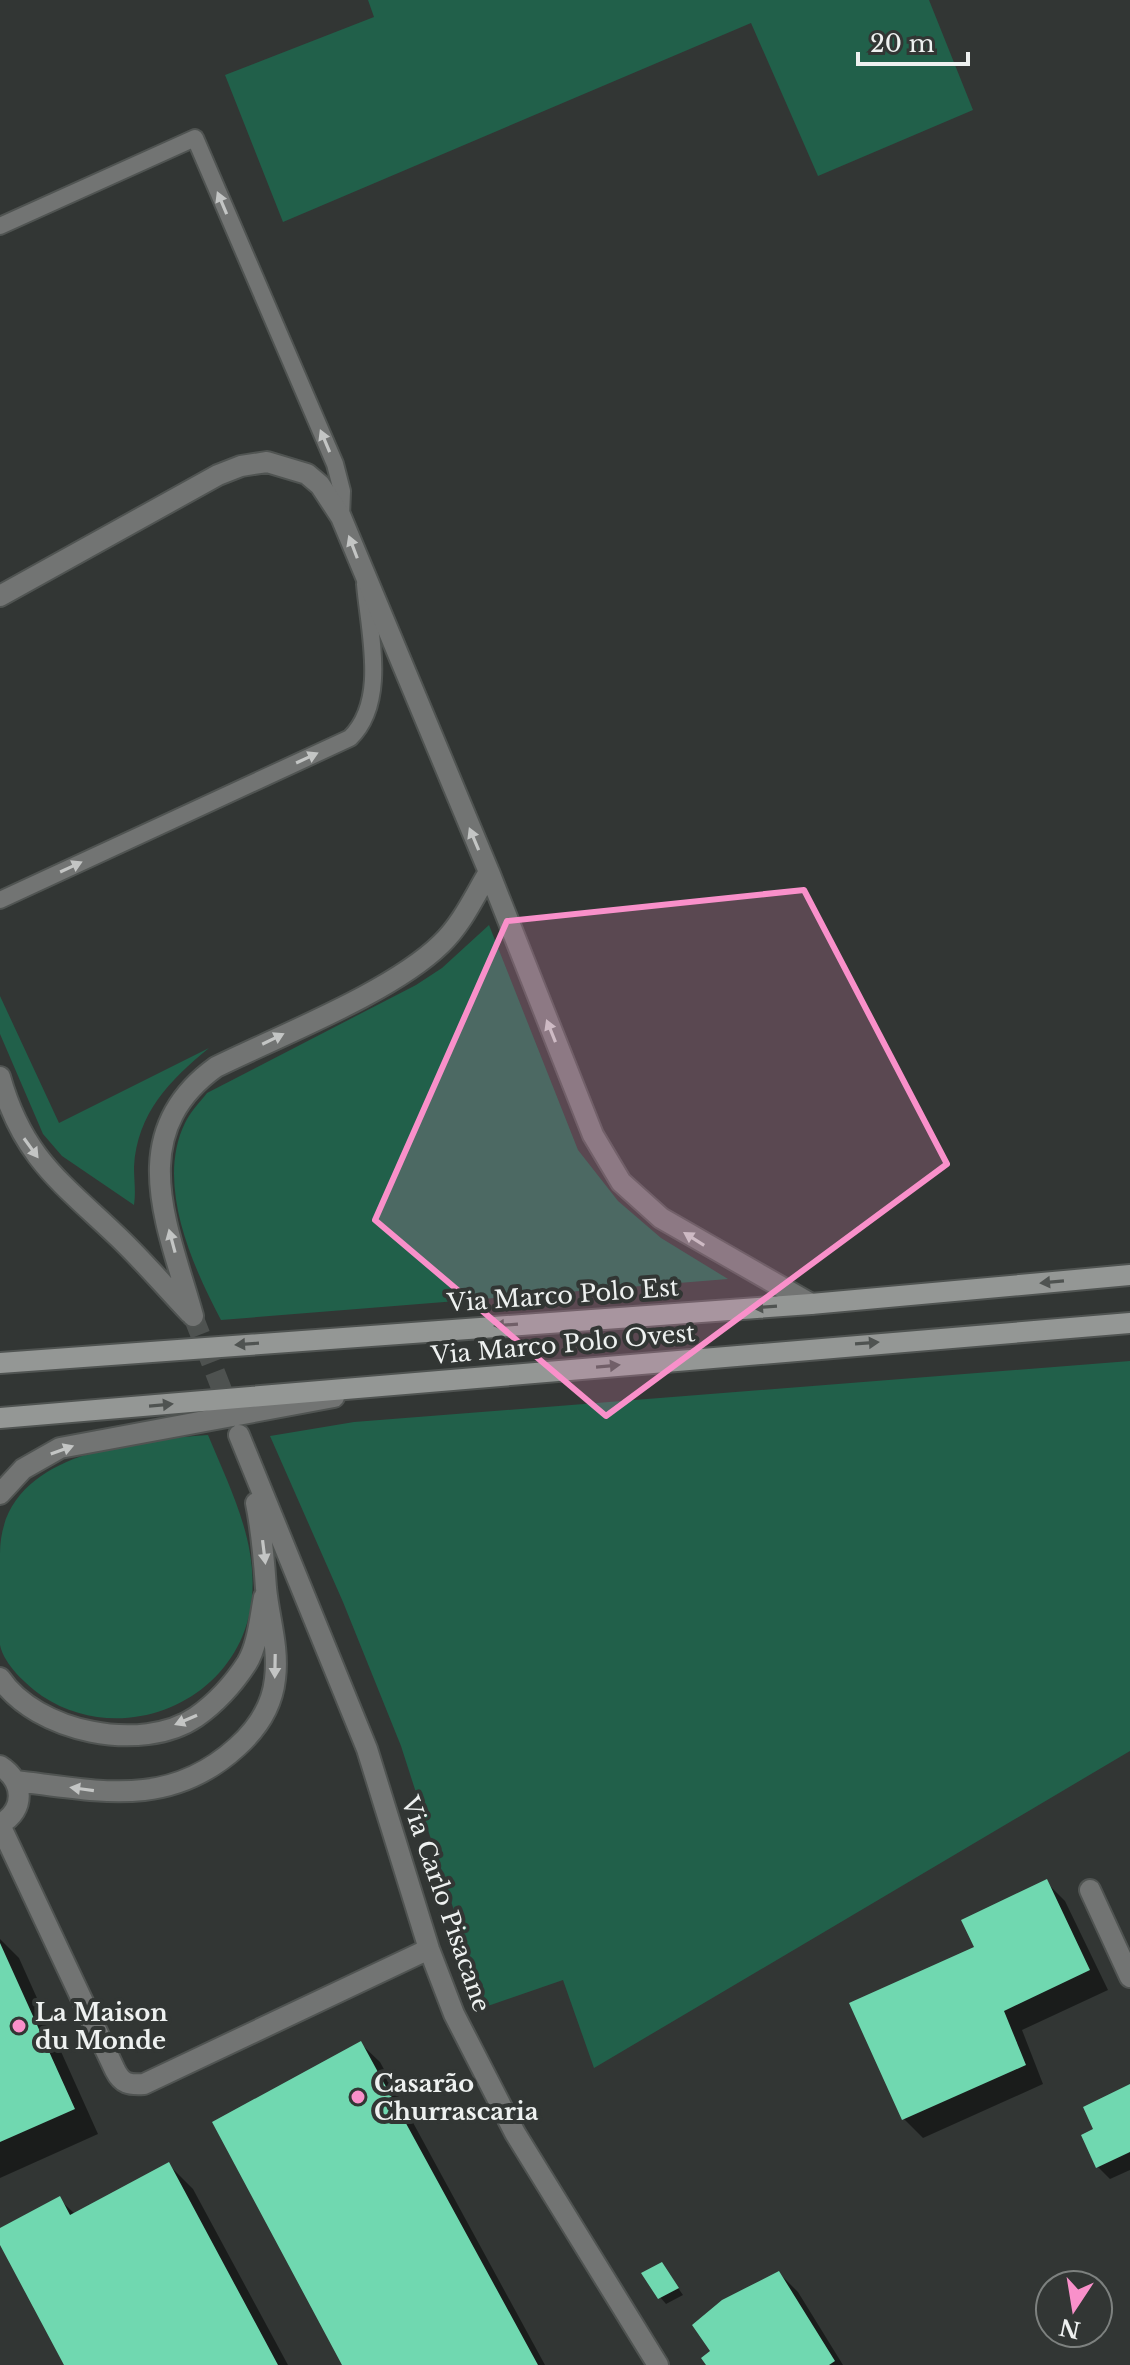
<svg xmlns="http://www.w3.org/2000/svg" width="1130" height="2365" viewBox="0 0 1130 2365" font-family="'Libre Baskerville',serif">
	<rect width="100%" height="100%" fill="#323634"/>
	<!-- green -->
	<path fill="#21604a" d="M368 0H929L973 110 818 176 751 23 283 222 225 75 374 17Z
		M489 925 578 1150 618 1201 661 1238 728 1279 221 1320C193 1267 155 1184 185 1123 190 1112 200 1102 207 1093L416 985 442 968Z
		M0 996 59 1123 209 1048C170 1080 137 1113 134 1167 134 1180 136 1192 134 1205L62 1156 43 1134 0 1034Z
		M1130 1361V1751L594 2068 563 1980 485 2007 401 1746 343 1602 270 1436 354 1422Z
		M208 1435C229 1486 257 1539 252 1597 243 1699 125 1751 42 1696 27 1685 4 1665 0 1645 0 1618 0 1583 0 1554 0 1452 131 1441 208 1435Z"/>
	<!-- shadow -->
	<path fill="#0007" d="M1046 1882 1065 1901 1108 1990 1022 2030 1043 2084 923 2138 904 2119 976 1948Z
		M0 1939 19 1958 98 2134 0 2178Z
		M360 2043 380 2062 545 2365H345Z
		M1130 2086V2170L1110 2179 1097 2166Z
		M169 2165 193 2189 288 2365H66L0 2240V2230L59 2199 75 2214Z
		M661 2264 683 2295 666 2304 660 2297Z
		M779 2273 798 2292 843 2365H708Z"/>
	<!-- building -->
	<path fill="#70d8b0" d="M1047 1879 1090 1970 1004 2011 1026 2065 902 2120 849 2003 974 1947 961 1920Z
		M0 1943 75 2109 0 2142Z
		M361 2041 538 2365H342L212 2122Z
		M1130 2084V2152L1096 2168 1081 2135 1093 2129 1083 2107Z
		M169 2162 278 2365H64L0 2245V2228L60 2196 70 2215Z
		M662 2262 679 2288 658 2299 641 2273Z
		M779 2271 835 2361 829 2365H706L701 2358 710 2351 692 2325 722 2300Z"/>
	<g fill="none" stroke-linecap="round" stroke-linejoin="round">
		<!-- street-tunnel -->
		<path stroke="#4e5250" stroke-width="20" stroke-dasharray="20 10" stroke-linecap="butt" d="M193 1316 231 1413"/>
		<!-- lane casing -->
		<g stroke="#505452" stroke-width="20">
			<path id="lane" d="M0 226 195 138 335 464 342 491 341 517
				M0 900 350 738C388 701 369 632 365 584"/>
		</g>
		<!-- street casing -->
		<g stroke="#505452" stroke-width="24">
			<path id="street" d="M0 596 218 475 241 466 267 462 307 474 320 485 341 517 489 872C474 897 462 924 441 944 392 992 281 1035 216 1067 123 1134 168 1226 193 1316
				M489 872 593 1135 621 1182 661 1218 811 1304
				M0 1077C22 1155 58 1180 114 1233 141 1258 165 1287 190 1313
				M239 1435 367 1749 429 1949 454 2014 515 2133 658 2365
				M0 1494 23 1469 60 1448 334 1397
				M0 1678C36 1732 142 1754 196 1717 216 1703 234 1683 247 1663 258 1645 260 1617 264 1597
				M0 1766C24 1781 26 1810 0 1824
				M16 1781C99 1791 169 1809 237 1747 257 1729 272 1707 275 1679 279 1647 269 1619 266 1588 264 1559 262 1532 256 1503
				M0 1825 115 2070C122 2084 129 2085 144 2084L429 1949
				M1090 1890 1130 1977"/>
		</g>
		<!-- secondary casing -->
		<g stroke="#505452" stroke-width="24">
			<path id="secondary" d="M0 1363 811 1304 1130 1275
				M0 1418 1130 1323"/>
		</g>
		<!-- lane -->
		<use href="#lane" stroke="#727473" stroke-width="16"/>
		<!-- street -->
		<use href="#street" stroke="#727473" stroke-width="20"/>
		<!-- secondary -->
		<use href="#secondary" stroke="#949795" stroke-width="20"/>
	</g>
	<!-- one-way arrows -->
	<defs><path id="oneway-solid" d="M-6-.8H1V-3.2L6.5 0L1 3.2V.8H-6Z" transform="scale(2)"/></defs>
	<g fill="#c3c5c4">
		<use href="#oneway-solid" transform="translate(222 203) rotate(-113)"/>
		<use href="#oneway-solid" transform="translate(325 441) rotate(-113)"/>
		<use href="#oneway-solid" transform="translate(353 547) rotate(-111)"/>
		<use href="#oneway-solid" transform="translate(307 758) rotate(-25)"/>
		<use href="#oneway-solid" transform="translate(474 839) rotate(-113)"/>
		<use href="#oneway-solid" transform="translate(71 867) rotate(-25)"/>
		<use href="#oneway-solid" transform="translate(551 1031) rotate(-112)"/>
		<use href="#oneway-solid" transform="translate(273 1039) rotate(-26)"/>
		<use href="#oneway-solid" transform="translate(31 1148) rotate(54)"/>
		<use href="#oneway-solid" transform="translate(694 1239) rotate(-148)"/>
		<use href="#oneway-solid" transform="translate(172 1241) rotate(-105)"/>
		<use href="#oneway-solid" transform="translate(62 1450) rotate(-20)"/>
		<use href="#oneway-solid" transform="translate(264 1552) rotate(83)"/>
		<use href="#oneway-solid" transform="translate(275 1666) rotate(91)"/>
		<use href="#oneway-solid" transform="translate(186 1720) rotate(157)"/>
		<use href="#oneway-solid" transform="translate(82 1789) rotate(-172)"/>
	</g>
	<g fill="#4f5351">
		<use href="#oneway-solid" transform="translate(1052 1282) rotate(175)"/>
		<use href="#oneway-solid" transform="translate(765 1307) rotate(176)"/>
		<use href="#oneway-solid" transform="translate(506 1325) rotate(176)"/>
		<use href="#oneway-solid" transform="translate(867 1343) rotate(-4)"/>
		<use href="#oneway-solid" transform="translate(247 1344) rotate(176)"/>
		<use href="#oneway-solid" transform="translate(608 1366) rotate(-5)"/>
		<use href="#oneway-solid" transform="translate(161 1405) rotate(-5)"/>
	</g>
	<!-- marked area -->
	<path fill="#f990ca" fill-opacity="0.2" stroke="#f990ca" stroke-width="6" stroke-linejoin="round" d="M804 890 947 1164 606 1416 375 1220 507 921Z"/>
	<!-- markers -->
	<g fill="#f990ca" stroke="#323634" stroke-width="3">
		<circle cx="19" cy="2026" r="8"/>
		<circle cx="358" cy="2097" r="8"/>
	</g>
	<g text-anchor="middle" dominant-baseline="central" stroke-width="8" stroke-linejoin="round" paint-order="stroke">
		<!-- street labels -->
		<g font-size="24" fill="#eef1f0" stroke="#323634">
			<text transform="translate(563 1295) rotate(-4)">Via Marco Polo Est</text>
			<text transform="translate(563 1344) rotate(-5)">Via Marco Polo Ovest</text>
			<text transform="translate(446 1904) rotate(71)">Via Carlo Pisacane</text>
		</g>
		<!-- poi labels -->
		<g font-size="24" font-weight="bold" fill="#eef1f0" stroke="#323634" text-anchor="start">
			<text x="35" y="2012">La Maison<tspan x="35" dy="28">du Monde</tspan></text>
			<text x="374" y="2083">Casarão<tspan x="374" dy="28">Churrascaria</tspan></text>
		</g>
	</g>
	<!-- north arrow -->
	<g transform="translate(1074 2309) rotate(192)"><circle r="38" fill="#323634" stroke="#7d817f" stroke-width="2"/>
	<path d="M0-6L14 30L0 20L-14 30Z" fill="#f990ca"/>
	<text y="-12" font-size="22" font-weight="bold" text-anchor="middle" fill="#eef1f0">N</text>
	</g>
	<!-- scale -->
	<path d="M858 52v12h110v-12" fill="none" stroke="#eef1f0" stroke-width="4"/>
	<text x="870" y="52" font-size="24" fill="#eef1f0" stroke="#323634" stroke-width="6" paint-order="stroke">20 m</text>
</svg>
